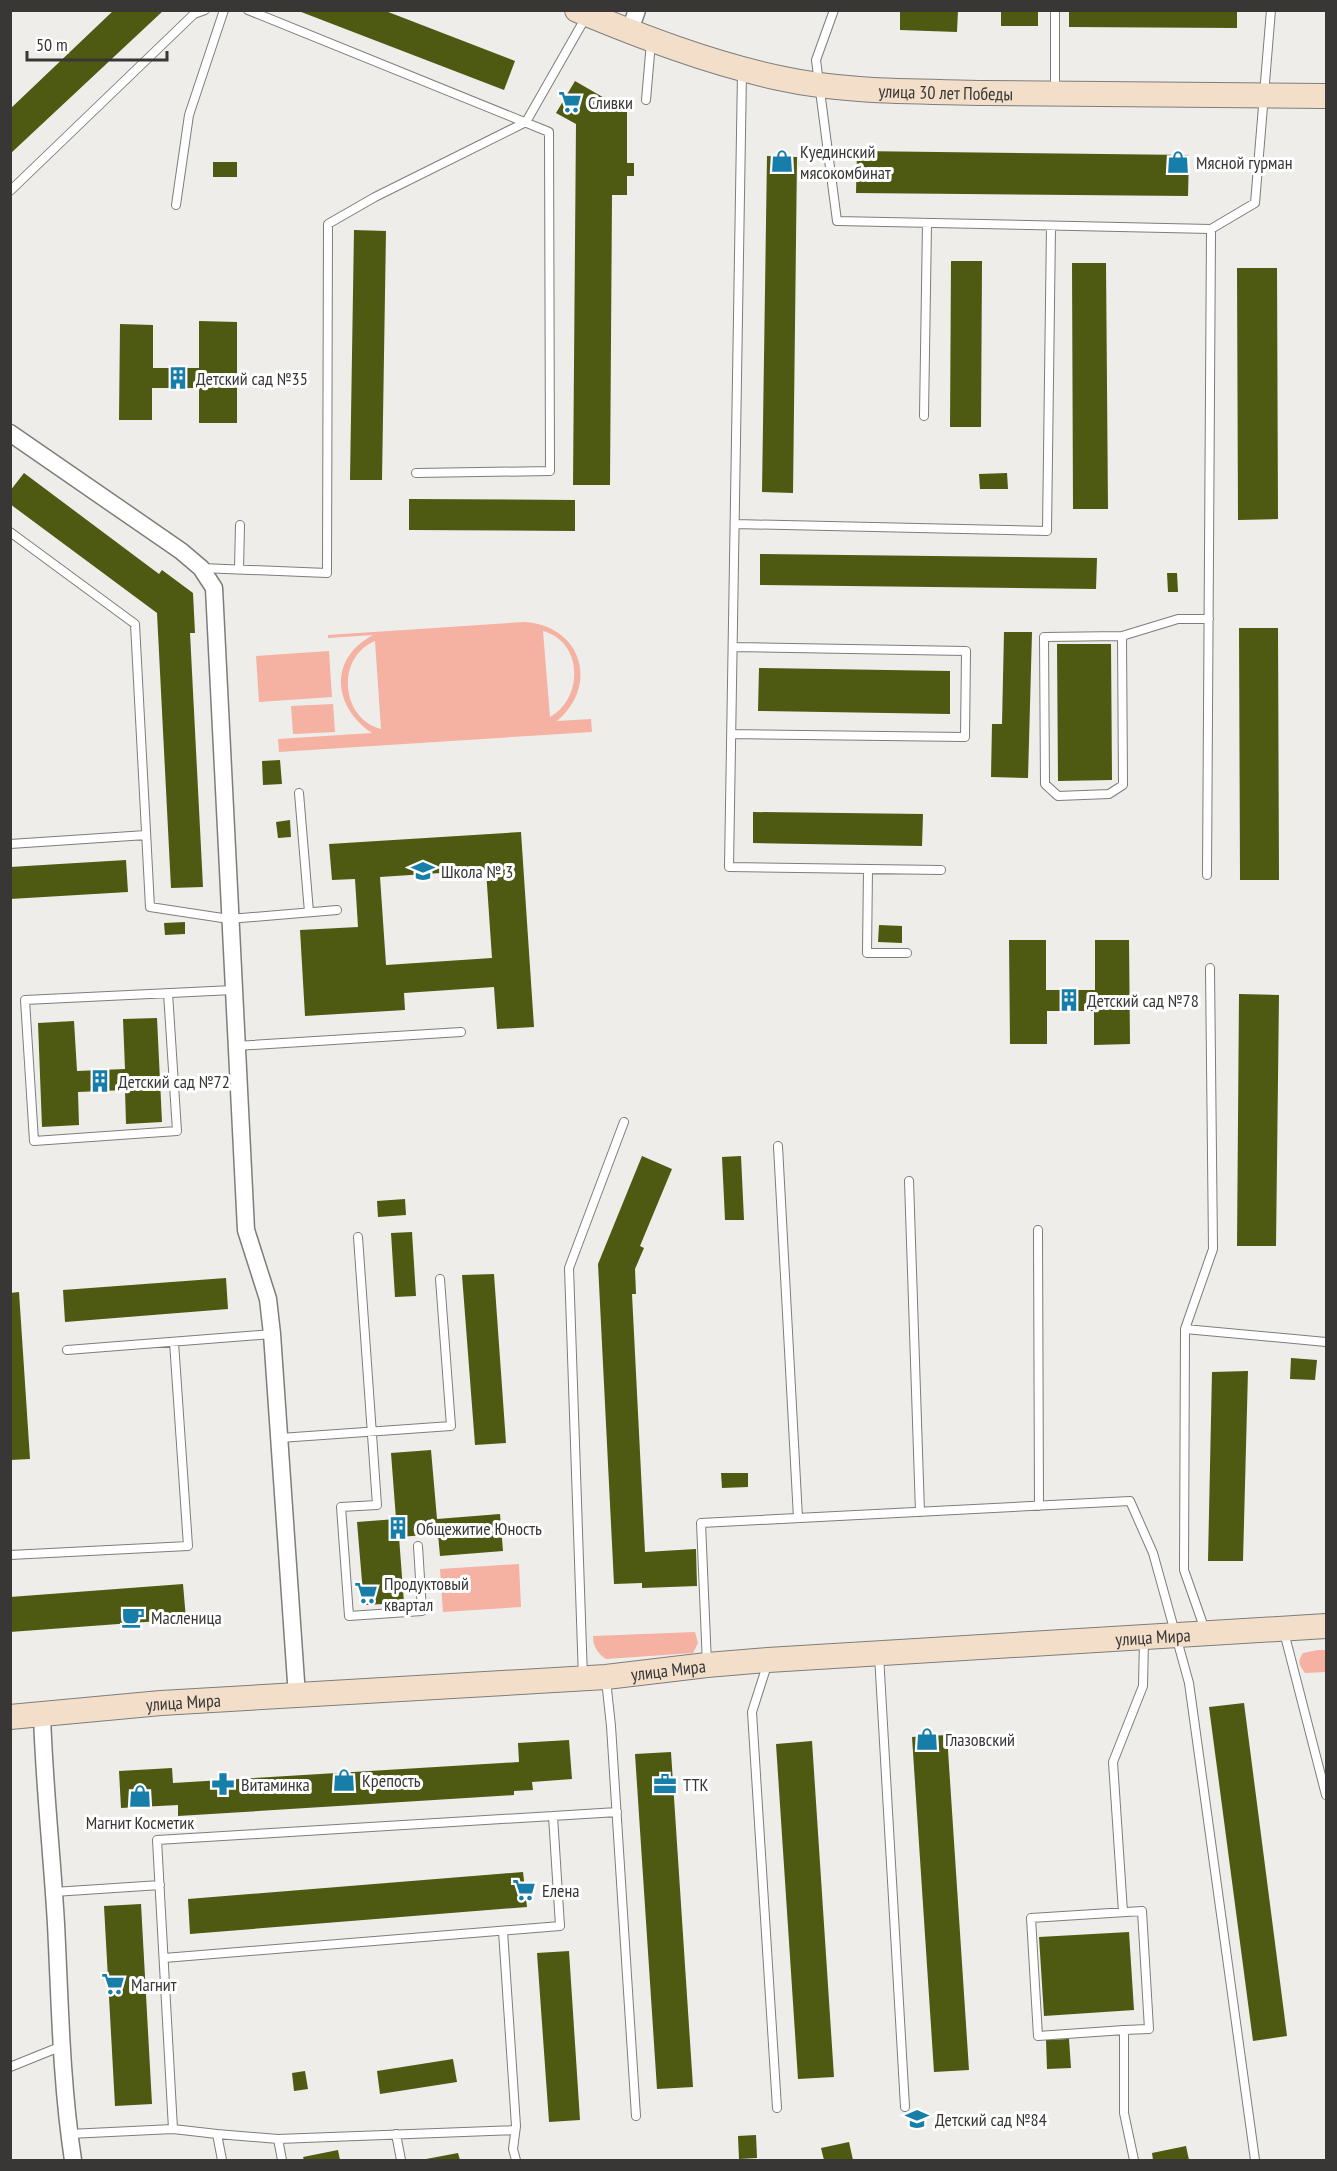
<svg xmlns="http://www.w3.org/2000/svg" width="1337" height="2171" viewBox="0 0 1337 2171" font-family="'PT Sans Narrow',sans-serif">
	<rect width="100%" height="100%" fill="#eeedea"/>
	<!-- green -->
	<path fill="#f5b1a1" fill-rule="evenodd" d="M524 622C581 625 600 685 557 721L591 719 592 732 279 752 278 739 372 733C333 707 328 659 373 635L328 638V635ZM543 631C584 642 583 699 550 717ZM375 641 381 729C340 718 336 657 375 641Z
		M329 651 332 697 259 702 256 656Z
		M333 704 335 732 293 734 291 706Z
		M519 1564 521 1607 443 1612 440 1569Z
		M695 1632 698 1643 693 1653 606 1659C597 1653 593 1646 593 1636Z
		M1318 1650H1326V1672L1305 1673C1299 1665 1297 1662 1303 1653Z"/>
	<!-- building -->
	<path fill="#4e5911" fill-rule="evenodd" d="M114 10H164L10 154V109Z
		M296 10H383L515 61 504 90Z
		M900 10H958L957 32 900 30Z
		M1001 10H1038V26H1001Z
		M1069 10H1237V28L1069 27Z
		M575 81 613 103H627V163H634V176H627V195H612L610 485H573L576 124 556 113Z
		M857 151 1189 155 1188 196 856 193Z
		M767 156 797 157 793 493 762 492Z
		M213 162H237V177H213Z
		M354 230 386 231 382 480H350Z
		M951 261H982L981 427H950Z
		M1072 263H1106L1108 509H1073Z
		M1237 268H1277L1278 519 1238 520Z
		M199 321 237 322V423H199V388H152V420H119L120 324 153 325V368H199Z
		M24 473 159 574 162 570 193 593 195 633H190L203 887 171 888 157 613 10 504V491Z
		M1007 473 1008 489H980L979 474Z
		M409 499 575 500V531L409 530Z
		M760 554 1097 558 1096 589 760 585Z
		M1167 573H1177L1178 592H1168Z
		M1239 628H1278L1279 880H1240Z
		M1004 632H1032L1028 778 991 777 992 724H1002Z
		M1057 644H1111L1112 780 1058 781Z
		M759 668 950 671V714L758 711Z
		M280 760 282 784 263 785 262 761Z
		M753 812 923 814 922 846 753 843Z
		M290 820 291 837 278 838 276 822Z
		M521 832 534 1027 497 1029 494 987 404 993 405 1010 305 1016 300 930 358 927 355 879 332 880 329 844ZM486 870 492 958 386 965 380 877Z
		M126 860 128 892 10 899V867Z
		M185 922V934L165 935 164 923Z
		M879 925 902 926V943L878 942Z
		M1009 940H1046V990H1095V940H1129L1130 1044 1094 1045V1011H1047V1044H1010Z
		M1239 994 1279 995 1276 1246H1237Z
		M157 1018 162 1122 126 1124 125 1090 78 1092 79 1125 42 1127 38 1023 74 1021 77 1071 125 1069 123 1019Z
		M642 1156 672 1169 640 1246 644 1248 635 1269 636 1294H632L645 1552 696 1549 697 1586 642 1588V1583L614 1584 598 1264Z
		M741 1156 744 1220H725L722 1157Z
		M405 1199 406 1215 378 1217 377 1201Z
		M412 1232 416 1296 395 1297 391 1233Z
		M494 1274 506 1443 475 1445 462 1275Z
		M226 1278 228 1309 65 1322 63 1290Z
		M19 1292 30 1459 10 1460V1293Z
		M1291 1358 1317 1360 1315 1380 1290 1379Z
		M1248 1371 1243 1561H1208L1212 1372Z
		M431 1450 437 1519 500 1514 503 1551 440 1556 438 1534 399 1537 404 1603 364 1605 357 1522 396 1519 391 1453Z
		M721 1473H748V1487L722 1488Z
		M183 1584 186 1619 10 1632V1597Z
		M1244 1703 1287 2036 1253 2041 1209 1707Z
		M947 1735 969 2070 934 2072 912 1737Z
		M569 1740 572 1779 532 1782 533 1790 514 1791V1795L178 1816V1805L121 1808 119 1771 172 1768 173 1783 519 1762 518 1743Z
		M812 1741 834 2077 798 2079 776 1744Z
		M671 1752 693 2087 657 2089 635 1754Z
		M523 1872 527 1907 190 1934 188 1899Z
		M141 1904 152 2104 115 2106 104 1906Z
		M1129 1932 1134 2010 1044 2016 1039 1937Z
		M569 1951 580 2120 549 2122 537 1953Z
		M1069 2039 1071 2068 1047 2069 1046 2040Z
		M453 2059 457 2082 380 2094 377 2071Z
		M305 2071 308 2089 294 2091 292 2073Z
		M756 2135 757 2158 739 2159 738 2136Z
		M849 2142 853 2160H824L821 2148Z
		M1186 2146 1189 2160H1153L1152 2153Z
		M338 2150 340 2160H304L303 2157Z
		M458 2153 460 2160H426V2159Z"/>
	<g fill="none" stroke-linecap="round" stroke-linejoin="round">
		<!-- lane casing -->
		<g stroke="#7e7d7a" stroke-width="10">
			<path id="lane" d="M248 10 549 132 550 471 416 473
				M834 10 816 60 837 221 1211 229 1255 203 1271 10
				M1055 10V91
				M742 72 729 867 941 870
				M646 100 651 42
				M10 191 194 14 205 10
				M176 205 189 115 224 10
				M924 416 927 224
				M736 524 1047 531 1051 226
				M10 532 135 624 150 907 229 919 337 910
				M201 568 327 573 328 224 375 197 526 122 587 15
				M239 569 240 525
				M1122 636 1123 785 1109 794 1058 796 1045 784 1044 637Z
				M1122 636 1178 619H1209
				M732 734 965 737 966 651 733 647
				M299 793 309 912
				M10 844 146 835
				M868 869 867 953H907
				M1207 875 1211 229
				M168 993 177 1131 34 1141 25 1000 233 990
				M236 1046 461 1032
				M778 1146 798 1518
				M909 1181 920 1512
				M1038 1230 1039 1506
				M358 1237 377 1505 341 1507 349 1616 422 1611 418 1546
				M1185 1329 1326 1342
				M67 1350 272 1334
				M280 1438 451 1426 440 1279
				M10 1555 188 1546 174 1342
				M1205 1630 1184 1570 1185 1329 1213 1249 1210 968
				M1284 1632 1326 1795
				M879 1655 905 2107
				M768 1662 752 1712 777 2108
				M707 1664 701 1523 1130 1501 1153 1553 1189 1683 1255 2160
				M583 1678 569 1268 624 1122
				M606 1680 611 1726 636 2116
				M54 1892 160 1885
				M1123 1912 1113 1762 1143 1686 1144 1639
				M503 1931 516 2126 513 2149 516 2160
				M164 1958 560 1926 553 1816 617 1812
				M1124 2030 1038 2036 1031 1918 1142 1911 1149 2029 1124 2030V2113L1134 2160
				M10 2067 62 2046
				M173 2129 157 1840 553 1816
				M69 2134 173 2129 217 2134 222 2160
				M217 2134 278 2139 282 2160
				M396 2134 401 2160
				M278 2139 515 2130"/>
		</g>
		<!-- street casing -->
		<g stroke="#7e7d7a" stroke-width="19">
			<path id="street" d="M630 30 637 10
				M10 433 181 551 201 568 214 588 246 1230 268 1299 272 1334 297 1696
				M42 1714C44 1784 52 1854 56 1924 60 2002 61 2082 73 2160"/>
		</g>
		<!-- secondary casing -->
		<g stroke="#7e7d7a" stroke-width="26">
			<g id="secondary">
				<path id="s1" d="M577 10C642 37 710 63 779 78 847 93 917 91 986 93 1100 95 1213 95 1326 96"/>
				<path id="s2" d="M10 1717 161 1703 606 1677 707 1665 768 1660 1326 1626"/>
			</g>
		</g>
		<!-- lane -->
		<use href="#lane" stroke="#fff" stroke-width="8"/>
		<!-- street -->
		<use href="#street" stroke="#fff" stroke-width="16"/>
		<!-- secondary -->
		<use href="#secondary" stroke="#f3deca" stroke-width="24"/>
	</g>
	<!-- icons -->
	<defs>
		<g id="supermarket-bare" transform="scale(1.8)"><path d="M-6-5.5h2.5l.6 2H6L4.5 2H-2.5L-4.4-4H-6ZM-1.5 3.2a1.3 1.3 0 1 0 .1 0ZM3 3.2a1.3 1.3 0 1 0 .1 0Z" fill="#167ea8" stroke="#fff" stroke-width="2.5" paint-order="stroke"/></g>
		<g id="shop-bare" transform="scale(1.8)"><path d="M-5-2.5h2.3a2.7 3.5 0 0 1 5.4 0H5L5.5 6h-11ZM-1.5-2.5h3a1.5 2.3 0 0 0-3 0Z" fill="#167ea8" stroke="#fff" stroke-width="2.5" paint-order="stroke"/></g>
		<g id="building-bare" transform="scale(1.8)"><path d="M-4-6H4V6H1V3H-1V6H-4ZM-2.5-4.3h1.7v1.8h-1.7ZM.8-4.3h1.7v1.8H.8ZM-2.5-1h1.7V.8h-1.7ZM.8-1h1.7V.8H.8Z" fill="#167ea8" stroke="#fff" stroke-width="2.5" paint-order="stroke"/></g>
		<g id="school-bare" transform="scale(1.8)"><path d="M0-5L7-2L0 1L-7-2ZM-4 1L0 2.5L4 1V4Q0 6-4 4Z" fill="#167ea8" stroke="#fff" stroke-width="2.5" paint-order="stroke"/></g>
		<g id="cafe-bare" transform="scale(1.8)"><path d="M-5.5-4.5H6V0H3Q3 3.5 0 3.5H-2.5Q-5.5 3.5-5.5 0ZM3-3.2v2h1.7v-2ZM-6 4.5H4V6H-6Z" fill="#167ea8" stroke="#fff" stroke-width="2.5" paint-order="stroke"/></g>
		<g id="pharmacy-bare" transform="scale(1.8)"><path d="M-2-6h4v4h4v4h-4v4h-4v-4h-4v-4h4Z" fill="#167ea8" stroke="#fff" stroke-width="2.5" paint-order="stroke"/></g>
		<g id="office-bare" transform="scale(1.8)"><path d="M-6-3h4V-5.5h4V-3h4V5H-6ZM-1-4.5V-3h2v-1.5ZM-6 0V1H6V0Z" fill="#167ea8" stroke="#fff" stroke-width="2.5" paint-order="stroke"/></g>
	</defs>
	<g fill-rule="evenodd">
		<use href="#supermarket-bare" x="570" y="102"/>
		<use href="#shop-bare" x="782" y="161"/>
		<use href="#shop-bare" x="1178" y="162"/>
		<use href="#building-bare" x="178" y="378"/>
		<use href="#school-bare" x="423" y="871"/>
		<use href="#building-bare" x="1069" y="1000"/>
		<use href="#building-bare" x="100" y="1081"/>
		<use href="#building-bare" x="398" y="1528"/>
		<use href="#supermarket-bare" x="366" y="1593"/>
		<use href="#cafe-bare" x="133" y="1617"/>
		<use href="#shop-bare" x="927" y="1739"/>
		<use href="#shop-bare" x="344" y="1780"/>
		<use href="#pharmacy-bare" x="223" y="1784"/>
		<use href="#office-bare" x="665" y="1784"/>
		<use href="#shop-bare" x="140" y="1796"/>
		<use href="#supermarket-bare" x="524" y="1890"/>
		<use href="#supermarket-bare" x="113" y="1984"/>
		<use href="#school-bare" x="917" y="2119"/>
	</g>
	<g text-anchor="middle" dominant-baseline="central" stroke-width="6" stroke-linejoin="round" paint-order="stroke">
		<!-- street labels -->
		<g font-size="18" fill="#383736" stroke="#fff">
			<text stroke="none"><textPath href="#s1" startOffset="381">улица 30 лет Победы</textPath></text>
			<text stroke="none"><textPath href="#s2" startOffset="1146">улица Мира</textPath></text>
			<text stroke="none"><textPath href="#s2" startOffset="660">улица Мира</textPath></text>
			<text stroke="none"><textPath href="#s2" startOffset="174">улица Мира</textPath></text>
		</g>
		<!-- poi labels -->
		<g font-size="18" fill="#383736" stroke="#fff" text-anchor="start">
			<text x="588" y="102">Сливки</text>
			<text x="800" y="151">Куединский<tspan x="800" dy="21">мясокомбинат</tspan></text>
			<text x="1196" y="162">Мясной гурман</text>
			<text x="196" y="378">Детский сад №35</text>
			<text x="441" y="871">Школа № 3</text>
			<text x="1087" y="1000">Детский сад №78</text>
			<text x="118" y="1081">Детский сад №72</text>
			<text x="416" y="1528">Общежитие Юность</text>
			<text x="384" y="1583">Продуктовый<tspan x="384" dy="21">квартал</tspan></text>
			<text x="151" y="1617">Масленица</text>
			<text x="945" y="1739">Глазовский</text>
			<text x="362" y="1780">Крепость</text>
			<text x="241" y="1784">Витаминка</text>
			<text x="683" y="1784">ТТК</text>
			<text x="140" y="1822" text-anchor="middle">Магнит Косметик</text>
			<text x="542" y="1890">Елена</text>
			<text x="131" y="1984">Магнит</text>
			<text x="935" y="2119">Детский сад №84</text>
		</g>
	</g>
	<!-- border -->
	<rect width="1337" height="2171" fill="none" stroke="#383736" stroke-width="24"/>
	<!-- scale -->
	<path d="M27 51v9h140v-9" fill="none" stroke="#383736" stroke-width="3"/>
	<text x="36" y="51" font-size="18" fill="#383736" stroke="#ffffff" stroke-width="4.5" paint-order="stroke">50 m</text>
</svg>
